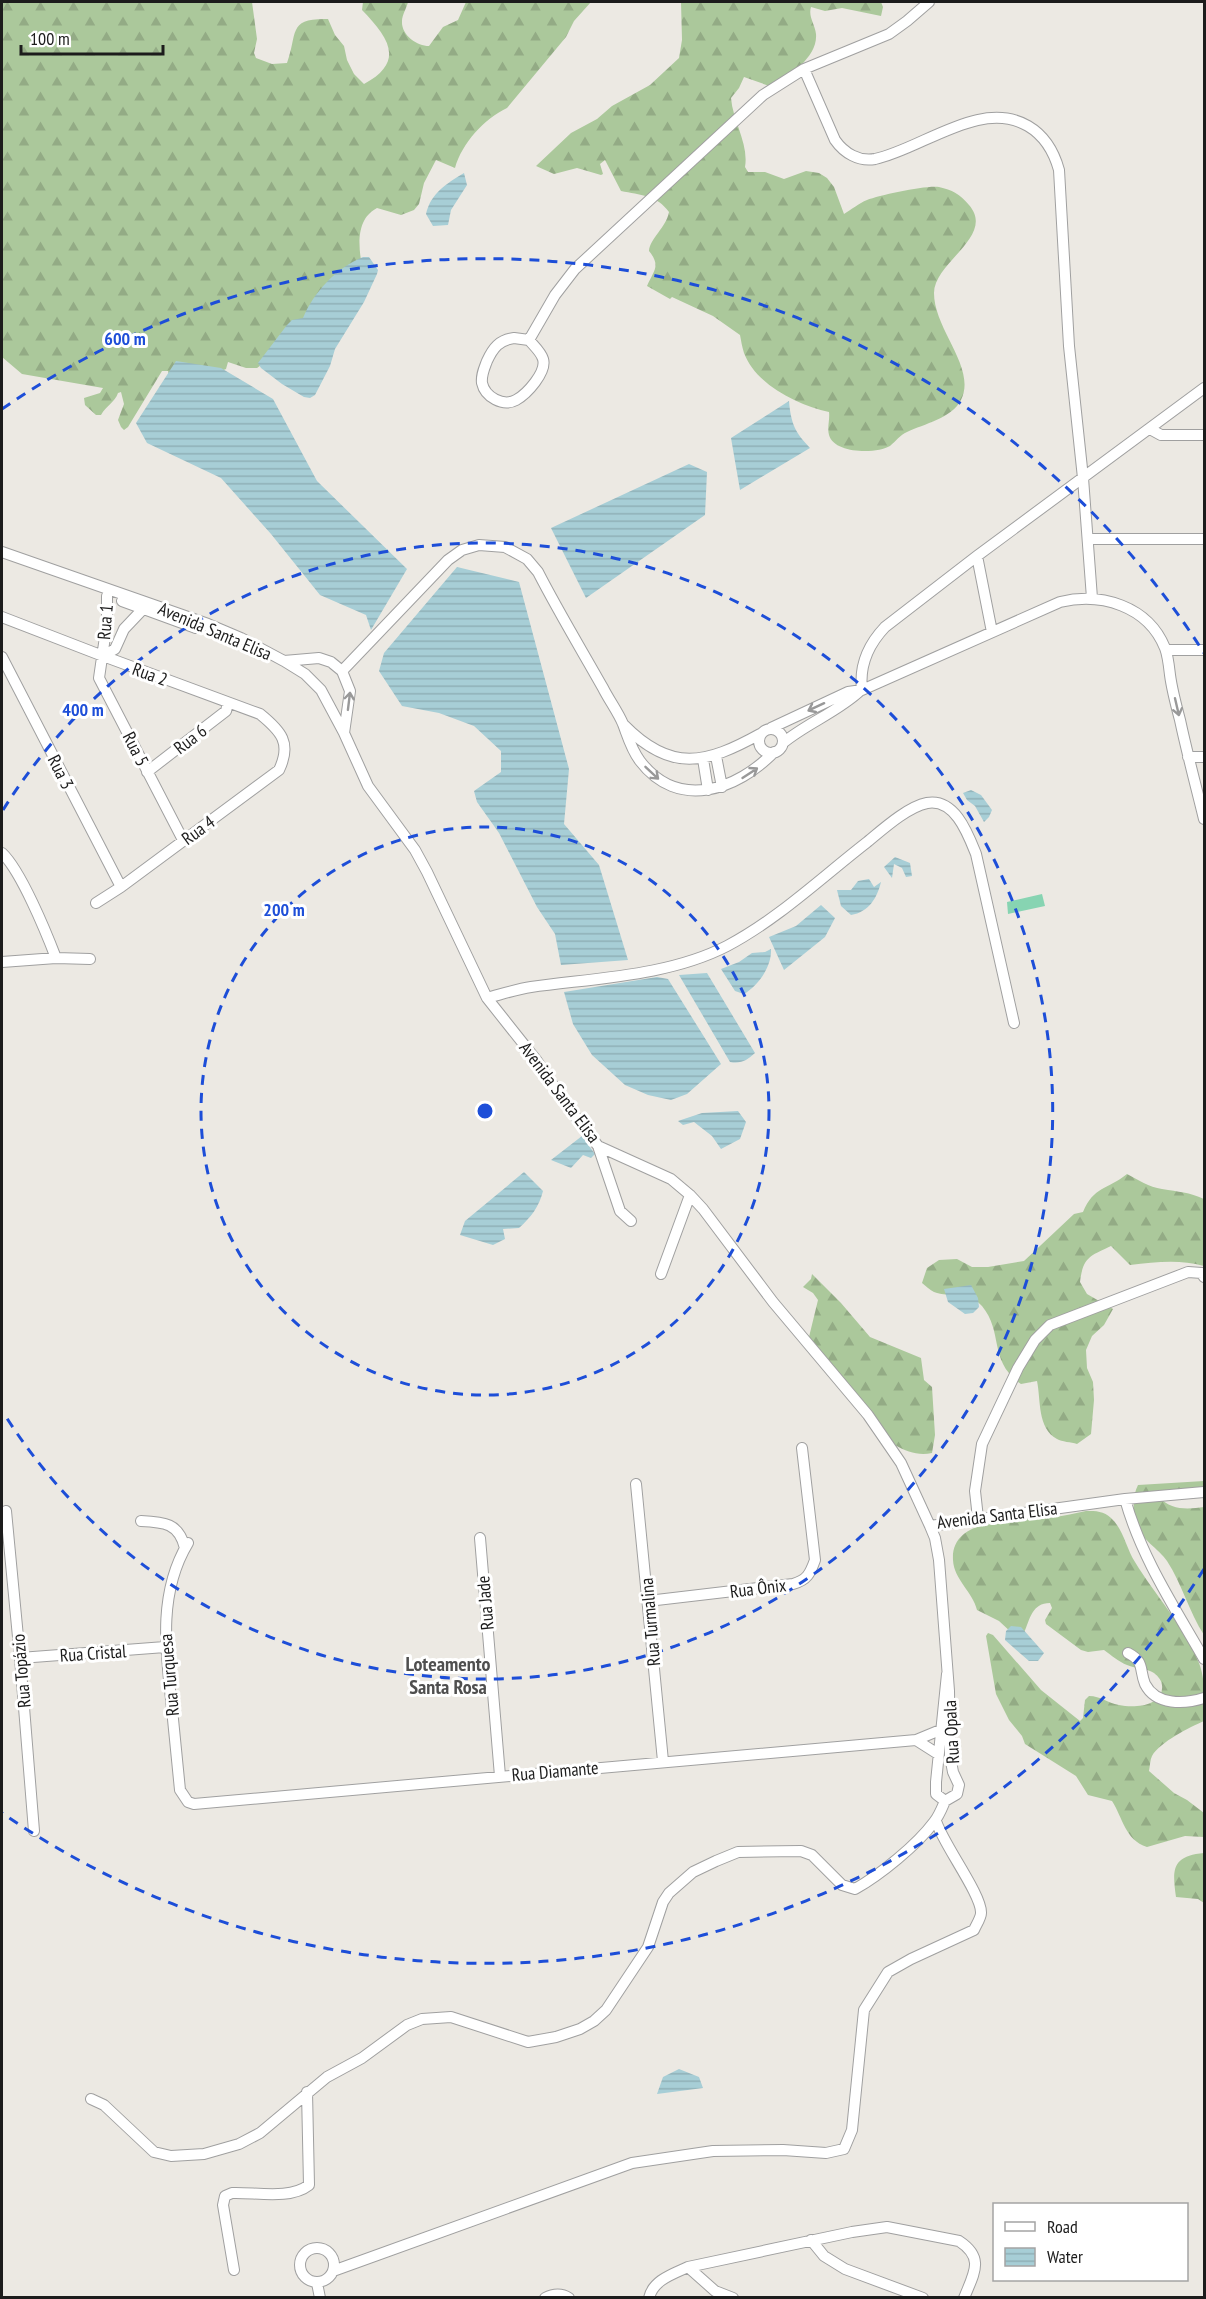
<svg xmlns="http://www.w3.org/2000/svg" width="1206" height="2299" viewBox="0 0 1206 2299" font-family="'PT Sans Narrow',sans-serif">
	<defs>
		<pattern id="forest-firs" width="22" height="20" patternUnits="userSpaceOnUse" patternTransform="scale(1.5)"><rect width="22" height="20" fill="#abc89b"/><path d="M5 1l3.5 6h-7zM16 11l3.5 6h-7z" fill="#93ab85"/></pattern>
		<pattern id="water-rules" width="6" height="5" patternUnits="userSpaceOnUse" patternTransform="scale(1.5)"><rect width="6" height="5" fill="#a7ced6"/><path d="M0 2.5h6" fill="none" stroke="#8fb0b7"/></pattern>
	</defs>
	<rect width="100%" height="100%" fill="#ece9e3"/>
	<!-- forest -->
	<path fill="url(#forest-firs)" d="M2 2H252L257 39 254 53 256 58 272 64 287 63C298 33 287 18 328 19L335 35 344 46 347 60 354 74 364 84C407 61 387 36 362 10L363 2H408C407 7 402 15 402 21 401 35 417 46 429 46L443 27 458 20 466 2H591L574 21 566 37 507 108C484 119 462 143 455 168L436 160 424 183 419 204 414 210 401 215 377 208C350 222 361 262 366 285L306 333 257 368H246L228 362 226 369 183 387 169 380 168 371H162L128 427 124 430 121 427 118 420 124 404 121 392 118 393C115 402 106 406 101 415H96L85 405 84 398 100 393 103 388 22 374 2 357Z
		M681 2H881L883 7 881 16 842 8 825 11 811 7C808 17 815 24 816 34 818 57 790 74 775 88L744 77 739 88 731 98C733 122 749 144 745 167L748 172H765L784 179 806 171 819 173 827 178 834 187 844 214C851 210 859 203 867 200 880 195 926 185 939 187 952 190 960 194 969 205 996 236 934 262 934 293 934 330 977 368 961 400 952 418 924 424 907 432 900 435 896 441 890 446 877 454 834 454 829 435 827 428 830 419 829 412 798 405 756 385 744 353 742 347 741 340 740 335L713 316 672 297 670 299 647 286C654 270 661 266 649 251 650 238 666 228 669 212 657 195 640 195 621 191L605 160 600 164 603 174 601 175 577 168 554 174 536 166 571 133 597 119 612 106 650 85 679 58 682 40Z
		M1127 1174C1138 1180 1149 1187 1162 1189 1179 1192 1189 1192 1204 1199V1266C1179 1259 1156 1262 1130 1265L1111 1246C1090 1256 1083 1257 1080 1282L1087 1294 1113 1309 1104 1325 1092 1336 1086 1350 1087 1368 1093 1382 1094 1400 1091 1434 1077 1444C1071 1442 1062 1442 1057 1439 1037 1428 1041 1400 1037 1381L1021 1384C988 1361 1004 1333 982 1306 969 1291 950 1298 934 1292 930 1290 926 1286 922 1283L927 1268 939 1260 957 1259 972 1267H988L1024 1261 1074 1214 1083 1212C1094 1186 1107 1190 1127 1174Z
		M812 1274 841 1303 870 1337 921 1358 924 1380 932 1387 935 1435 932 1453C919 1456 907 1452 895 1445L812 1344 809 1337 818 1300 813 1293 803 1287 811 1279Z
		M1204 1481V1488L1159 1497C1171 1511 1189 1509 1204 1507V1635C1189 1612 1182 1584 1167 1561 1159 1549 1141 1539 1137 1526 1133 1514 1132 1496 1138 1485Z
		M1086 1511C1096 1511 1104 1511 1111 1518 1124 1530 1126 1548 1135 1562 1155 1595 1184 1626 1199 1663 1206 1681 1204 1701 1204 1721 1190 1727 1160 1742 1152 1756 1150 1760 1150 1766 1149 1771L1174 1793 1187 1800 1204 1813V1837L1185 1836 1147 1847C1125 1840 1123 1818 1112 1801L1088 1795 1076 1776 1025 1744 1022 1736 1009 1720 996 1694 986 1636 988 1633 993 1635 1041 1690 1080 1721 1083 1718 1085 1700 1089 1696C1101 1696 1107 1703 1119 1705 1133 1708 1160 1707 1162 1689 1163 1682 1159 1677 1154 1673 1147 1668 1136 1669 1127 1665 1119 1662 1111 1655 1104 1650L1088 1652 1081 1650 1046 1624 1045 1620 1052 1608 1050 1603C1032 1603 1030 1619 1024 1633L1013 1634 999 1621 977 1610C973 1592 954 1580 953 1560 950 1514 1025 1521 1054 1517 1064 1516 1075 1513 1086 1511Z
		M1204 1853V1903L1198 1899 1176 1897C1172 1869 1172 1856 1204 1853Z"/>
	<!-- pitch -->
	<path fill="#87d4b2" d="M1042 894 1045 906 1008 914 1007 902Z"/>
	<!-- water -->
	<path fill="url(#water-rules)" d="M464 173 467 185 451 210 448 225 433 226 426 214C431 193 446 184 464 173Z
		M363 257H369L378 270 377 274 364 302 335 349 330 366 315 395 310 398 304 397 282 384 261 368 258 363 287 325 292 320 303 318C314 292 336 268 363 257Z
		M176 361 221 368 273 399 317 481 407 569 371 630 366 615 320 595 271 534 221 478 147 443 136 423Z
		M789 401C791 424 795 432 810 448L740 490 731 438Z
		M689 464 707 472 705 515 586 598 551 528Z
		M457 567 519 582 569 769 564 824 599 865 628 960 561 965 555 934 537 907 499 833 477 802 474 791 501 772V751L474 726 439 713 402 706 379 671 384 653Z
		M971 790 981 795 992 810 989 817 984 822 975 806 967 800 963 793Z
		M895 857 910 863 912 876 906 877 902 868 894 864 892 878 884 867Z
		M869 879 874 887 881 882C877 898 869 912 851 915L841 906 837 890H851L858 881Z
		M821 905 835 918 825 937 784 970 769 937 796 926Z
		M771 949C772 966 759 985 744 994L735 991 721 969 739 962 752 953 765 952Z
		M707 973 755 1053C747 1060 742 1064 730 1062L679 975Z
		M657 977 668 979 721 1064 687 1094 671 1100 648 1095 625 1085 592 1055 573 1024 564 992Z
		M738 1111 746 1122 740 1139 721 1149 712 1136 694 1122 683 1125 678 1121 702 1113Z
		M582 1136 595 1154 591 1158 583 1155 571 1168 551 1160Z
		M524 1172 543 1191C539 1207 531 1217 519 1228L503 1229 505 1239 493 1245 460 1235 465 1221Z
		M971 1285 978 1298 979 1307 973 1313 965 1314 948 1302 944 1289Z
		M1011 1626 1021 1627 1044 1653 1038 1661H1029L1005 1640 1006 1631Z
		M679 2069 699 2077 703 2088 657 2094 663 2077Z"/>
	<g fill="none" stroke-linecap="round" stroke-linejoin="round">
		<!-- minor casing -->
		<g stroke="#a0a0a0" stroke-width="12">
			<path id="minor" d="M804 69 835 140C844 153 859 162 875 159 922 149 981 98 1028 126 1045 136 1054 152 1059 170L1069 346 1083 478 1092 598
				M514 338 529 340C534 346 541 352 543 359 547 372 527 394 516 400 503 407 485 397 482 383 481 375 484 369 487 361 493 348 499 340 514 338Z
				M529 340 555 295 575 269 763 95 804 69 889 34 907 21 929 2
				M1150 429 1161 435H1204
				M1088 539H1204
				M2 552 208 624 241 638 284 661 305 674 321 690 344 733 368 786 415 850 427 872 487 998 537 1061 565 1103 598 1146 671 1179 690 1195 703 1209 773 1302 868 1415 901 1463 930 1526 935 1538 939 1560 949 1691 950 1756 953 1772 959 1785 957 1794 945 1801 936 1794V1782L947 1674
				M977 556 992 632
				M107 596V623L99 678 183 840
				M122 601 196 628 208 624
				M2 617 103 656 260 714C281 731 292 743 279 770L121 887 96 903
				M1166 650H1204
				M103 656 115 649 124 629 143 609
				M2 657 121 887
				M284 661 319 658 331 662 342 671 350 691 344 733
				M342 671 448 560 462 550 479 545 505 547 527 559 538 572C558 611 581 649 603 688 609 700 618 712 623 724 628 737 631 749 640 761 678 811 737 790 774 752
				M862 690C859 665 868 645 885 627L977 556 1204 388
				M624 725C671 773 706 764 760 734
				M771 728 848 692 862 690 1060 602C1101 592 1148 606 1165 648 1168 656 1169 666 1170 675 1172 690 1176 705 1180 720 1187 753 1196 786 1204 819
				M759 741a12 12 0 1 1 24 0a12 12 0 1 1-24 0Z
				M783 743C807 723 838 712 861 690
				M716 756 722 787
				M1188 757H1204
				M703 759 708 790
				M147 772 226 711 228 703
				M2 853C21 871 46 932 56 958
				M2 962 56 958 90 959
				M487 998C502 994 517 989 531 987 595 978 669 976 727 946 778 919 821 878 866 843 882 830 907 807 927 803 955 798 968 834 976 854L1014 1023
				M598 1146 620 1211 631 1221
				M661 1274 690 1195
				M636 1484 663 1761
				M1125 1499C1141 1557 1175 1608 1204 1659
				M6 1511 20 1658 34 1831
				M978 1518 975 1491 982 1444 1018 1368 1035 1340 1050 1325 1188 1272 1202 1273 1204 1277
				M141 1521C164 1522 179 1523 185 1548
				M930 1526 1125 1499 1204 1492
				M480 1538 500 1776
				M188 1543C159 1591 165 1646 171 1699 174 1730 177 1760 180 1790L188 1802 194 1804 916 1740 945 1728
				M648 1601 793 1584C807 1580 810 1574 815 1560L802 1448
				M1128 1653C1145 1662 1139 1669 1145 1684 1156 1706 1185 1704 1204 1698
				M20 1658 165 1647
				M916 1740 938 1754
				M91 2099 104 2105 154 2152 171 2156 204 2154 239 2144 260 2133 327 2077 362 2058 407 2025 422 2019 451 2017 528 2042 556 2037 580 2029 594 2021 606 2010 648 1947 663 1902 669 1893 693 1872 716 1861 738 1852 801 1851 812 1855 842 1885 855 1889C880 1875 917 1845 934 1822 939 1816 942 1808 945 1801
				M811 2240 824 2256 845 2269 923 2298
				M300 2265a17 17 0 1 1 34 0a17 17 0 1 1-34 0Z
				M688 2267 715 2291 733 2298
				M234 2270 223 2205 225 2196 232 2193C255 2192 290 2200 309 2185L307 2092
				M333 2271 632 2163 713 2151 783 2150 826 2153 844 2149 852 2130 864 2010 888 1972 911 1959 974 1930C976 1925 981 1918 981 1913 982 1895 943 1844 936 1821
				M317 2283 320 2298
				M545 2298C553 2294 561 2293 569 2298
				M649 2298C653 2280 673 2274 688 2267L852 2232 887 2227 959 2241C985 2258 974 2273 964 2298"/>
		</g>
		<!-- minor -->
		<use href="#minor" stroke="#fff" stroke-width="10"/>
	</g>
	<!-- one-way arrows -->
	<defs><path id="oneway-shaft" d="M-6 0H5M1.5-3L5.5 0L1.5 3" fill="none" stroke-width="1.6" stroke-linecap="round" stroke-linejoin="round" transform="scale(1.5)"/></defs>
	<g stroke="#999">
		<use href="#oneway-shaft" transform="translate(349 701) rotate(-83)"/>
		<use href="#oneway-shaft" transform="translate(816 707) rotate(155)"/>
		<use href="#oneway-shaft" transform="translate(1177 707) rotate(77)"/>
		<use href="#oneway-shaft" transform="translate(652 773) rotate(43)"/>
		<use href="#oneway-shaft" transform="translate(750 773) rotate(-33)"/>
	</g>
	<!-- distance rings -->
	<g fill="none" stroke="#1d4ed8" stroke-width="3" stroke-dasharray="10 8">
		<circle cx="485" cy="1111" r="284"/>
		<path d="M3 810A568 568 0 1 1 3 1412"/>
		<path d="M1204 1569A852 852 0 0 1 2 1813M2 409A852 852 0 0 1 1204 653"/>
	</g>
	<g text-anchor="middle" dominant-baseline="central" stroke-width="6" stroke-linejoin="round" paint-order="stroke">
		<!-- street labels -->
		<g font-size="18" fill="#1c1c1c" stroke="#fff">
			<text transform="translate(105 622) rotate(-85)">Rua 1</text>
			<text transform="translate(215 631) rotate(23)">Avenida Santa Elisa</text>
			<text transform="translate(150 674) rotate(20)">Rua 2</text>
			<text transform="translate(190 739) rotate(-38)">Rua 6</text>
			<text transform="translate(136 749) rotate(63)">Rua 5</text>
			<text transform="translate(61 772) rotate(63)">Rua 3</text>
			<text transform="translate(198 830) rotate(-36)">Rua 4</text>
			<text transform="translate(560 1092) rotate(53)">Avenida Santa Elisa</text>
			<text transform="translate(997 1515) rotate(-7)">Avenida Santa Elisa</text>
			<text transform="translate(758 1588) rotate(-7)">Rua Ônix</text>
			<text transform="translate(485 1603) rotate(-95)">Rua Jade</text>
			<text transform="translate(650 1622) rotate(-95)">Rua Turmalina</text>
			<text transform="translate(93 1653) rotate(-4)">Rua Cristal</text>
			<text transform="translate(21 1671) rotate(-95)">Rua Topázio</text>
			<text transform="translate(169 1675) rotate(-95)">Rua Turquesa</text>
			<text transform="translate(951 1732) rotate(-93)">Rua Opala</text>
			<text transform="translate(555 1771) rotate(-5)">Rua Diamante</text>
		</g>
		<!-- neighbourhood labels -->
		<g font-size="20" font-weight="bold" fill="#4f4f4f" stroke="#fff">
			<text x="448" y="1664">Loteamento<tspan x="448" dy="23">Santa Rosa</tspan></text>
		</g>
	</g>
	<circle cx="485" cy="1111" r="9" fill="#1d4ed8" stroke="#fff" stroke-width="3"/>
	<g font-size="18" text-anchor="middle" font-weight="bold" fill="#1d4ed8" stroke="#fff" stroke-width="6" stroke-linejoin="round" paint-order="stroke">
		<text x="125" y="345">600 m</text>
		<text x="83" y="716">400 m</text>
		<text x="284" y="916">200 m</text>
	</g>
	<!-- border -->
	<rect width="1206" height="2299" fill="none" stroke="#1c1c1c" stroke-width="6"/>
	<!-- legend -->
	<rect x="993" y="2203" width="195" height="78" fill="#ffffff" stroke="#a4a4a4" stroke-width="1.5"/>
	<rect x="1005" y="2222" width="30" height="9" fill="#ffffff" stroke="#a4a4a4" stroke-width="1.5"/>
	<text x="1047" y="2233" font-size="18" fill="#1c1c1c">Road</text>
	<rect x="1005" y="2248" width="30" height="18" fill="url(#water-rules)" stroke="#a4a4a4" stroke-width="1.5"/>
	<text x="1047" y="2263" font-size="18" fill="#1c1c1c">Water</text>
	<!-- scale -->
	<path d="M21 45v9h142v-9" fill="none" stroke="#1c1c1c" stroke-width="3"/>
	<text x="30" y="45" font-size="18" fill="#1c1c1c" stroke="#ffffff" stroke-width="4.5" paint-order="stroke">100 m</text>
</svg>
